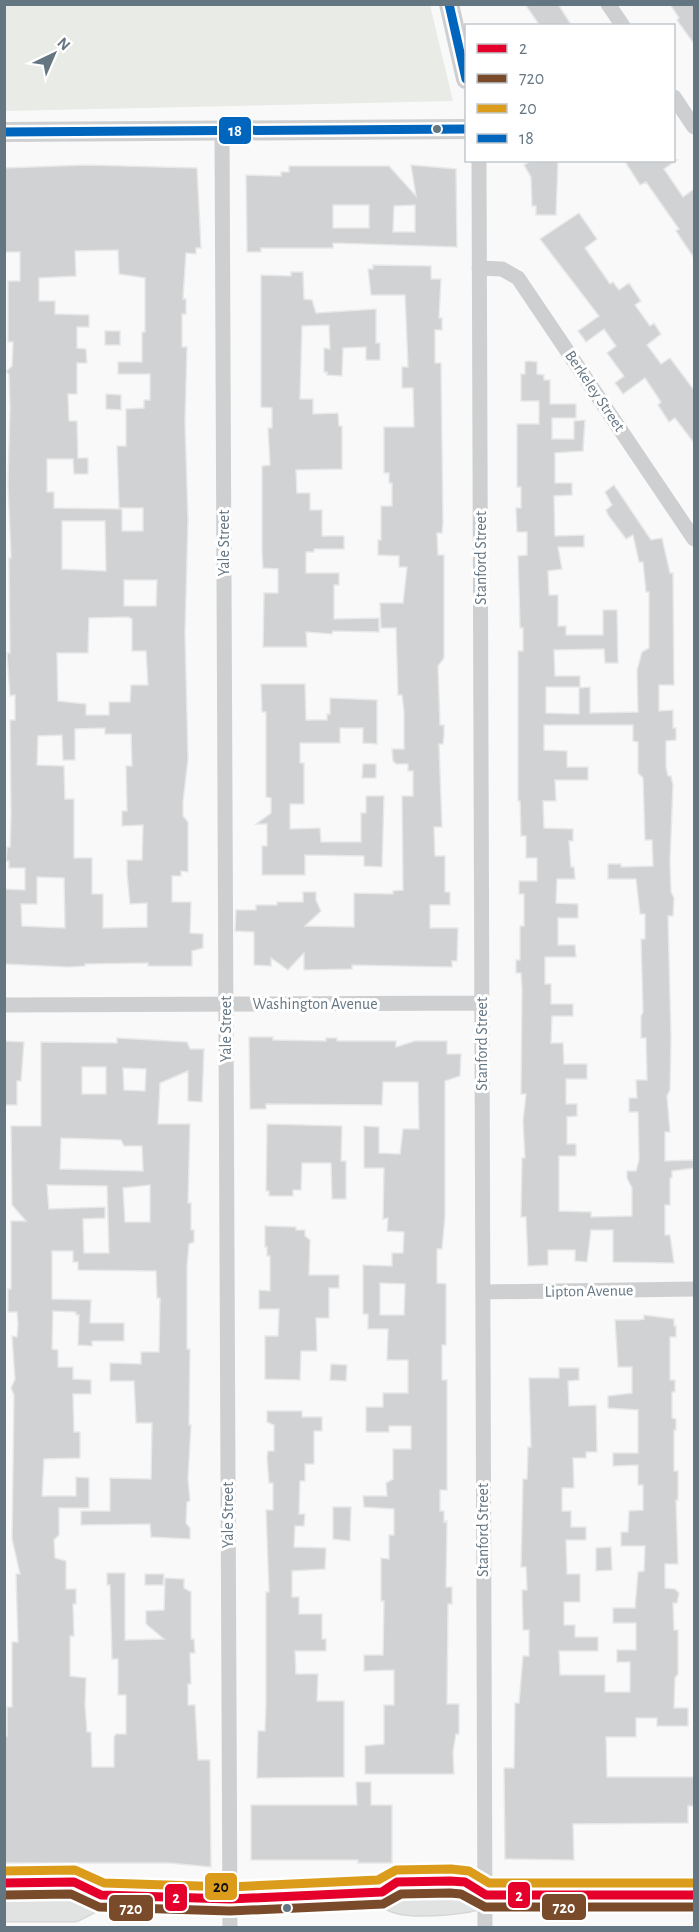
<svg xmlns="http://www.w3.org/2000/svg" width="699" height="1932" viewBox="0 0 699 1932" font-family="'Alegreya Sans',sans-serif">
	<rect width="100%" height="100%" fill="#f9f9f9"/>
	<!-- green -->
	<path fill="#e8ebe6" d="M4 5H430L453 101 5 111Z"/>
	<!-- building -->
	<path fill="#d0d2d3" stroke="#e8e8e8" stroke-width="1.5" fill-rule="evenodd" d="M525 4H558L572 26H540Z
		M670 4H694V44L677 20 679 18Z
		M532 160H558L556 215H536V206H532L531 177 524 165Z
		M624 160H677L664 169 683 197 694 189V258L676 231 679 229 646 182 640 185Z
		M87 165 197 168 201 248H196V254L186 253 183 299H186V314H182V347H187L185 422 188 520 185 633 188 759 183 802V816L188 822V872L181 871V876H172V902H191L190 933 203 934V948L192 951V966H148V963L85 964V966L68 967 4 964V889L25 890V868H9V861H6L7 847H10L11 816 10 720H15V695L10 696 7 653H10L9 558H11L8 483 10 408 9 374 6 372 12 366 13 342H8V281H20V252H4V168ZM118 250 119 274 145 278V332H142V362H118V374H150V400H144V408L126 409V446H117L119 508H143V531H122V509L54 508V492H47V459H73L74 474H88V458H78L77 421H69L68 394H77V363H87L86 349 77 348V327H89V315L55 314V301H39V278L76 276 75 251ZM62 521H105L106 571 62 569ZM124 580H157L156 606H124ZM128 617 132 619V651H146L148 685H131L130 702H109V715H86V704L58 701 57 653H88L89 618ZM105 728V734H131L132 766H126L127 811H122V826L143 825 142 860H127V874L130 904 147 903V927L103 928V894H92V858H74V799H65L64 766 37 765 38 736 62 735 63 760H75V729ZM37 877 64 878 65 928 22 926 21 904H37Z
		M411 165 456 169 457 247 333 243V248H261V252H247L246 175 281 176V172H289V166H389L416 196ZM333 205H369V228H333ZM415 205V232H393L394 206Z
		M579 213 597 239 585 248 610 284 613 282 619 290 629 283 641 301 635 305 650 326 654 323 661 334 647 345 661 364 670 358 694 390V443L675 418 669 422 658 405 661 402 645 378 623 394 615 383 624 376 607 353 616 346 604 329 586 342 578 331 599 316 540 239Z
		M373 265 431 266V279H441L439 318H442V330H435V363H441L443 524 442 533H437L438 555H444V658L438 666 440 725H444V736L443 744H439L442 827H434L435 856H445V892H450V905H430V928H458L457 961H452V967L352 965V969L304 970V953L288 970 271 958V966L254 965V932L235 931 236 910H256V905H277V902H303V892H316V900L321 911 305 926 354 927V893L393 894V891L403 890 402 796H413V771H408V764H396L393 761 392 749H404V712L402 695H398L396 628H381L380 603H403L407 567H399V556L378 555V540H381V506H392V483H389V473H384V427H414L413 388H402V367H408L405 295H371L368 269H373Z
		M291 272H303L304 299 312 300 316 313 376 309V343H380V360H366V347L343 348 342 376 327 375V372H324V348L330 349 329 325 302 326 300 399H313V414L338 413 339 426H342V469L296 470 297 493H310V510H322V536H344V549H314V552H306V573H339V585H334V619L379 618V632L333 631 332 634 306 632 307 647H263L264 593H278V569L263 568 262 552V466L270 465 268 428H272V408L261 407V275L291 276Z
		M105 331H120V345H105Z
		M528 361 537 362V374L544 375V380H550V404H576V418H552V439H574V421L585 420 583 451 555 453V483H572V495L554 496 555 536 584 535V547H558L562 569 548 571 549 595H558V626H566V635H603V610H617L618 663H605L604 649 554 650 555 676H580V687H546V713L579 714V688L590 687V713L638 712 637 670 642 652 649 648V592H646L643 562H639L633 535 626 539 608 515 606 510 612 505 605 492 614 485 651 540 662 538 670 573H673L674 685H659V711L673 710V728H676V740L666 741V767L668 776H671L673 785 670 861 671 892 674 898 673 916H668L671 1038 670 1090 667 1096 670 1132H665V1161L693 1160 694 1168 672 1171V1178H670V1205H665V1235H670L674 1263 613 1262V1230H591L587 1262 575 1261V1250H548V1265L528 1266 526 1217H521L522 1158H525L523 1121 526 1094H521L522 989 521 973H516V960H520V926H524V894H519V881H537V858H526V836H521L520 801H518V651H523V628H520L518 556 527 555V532H517L516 508H521V487H517V424H539V401H521V374H525V362ZM544 725H633V741L638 742V773L643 778 645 840H652L653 866 621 867V864H608V879H636L640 914H645V939H641L643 1012 641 1016V1038H646L647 1080H636L637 1098H629V1112H638L639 1160 636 1171H627V1178L632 1188V1216L591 1217V1212L559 1211V1156H576V1144H567V1117L577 1116V1104H566V1079H587V1064H564L563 1043H551L552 1016H573V1004H551V984H545V957H576L575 945H558V918H578V904L556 903 557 879H575L574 867H571L569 841H573V829L544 828 543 801H556L555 780H588V767H567V751L544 750Z
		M106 394 121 395V410L106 409Z
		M261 684H305L306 720H327V714H330V698L377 700V744L363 743V728H340V743H300V763H304V804H290V829L320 828 321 842H361V813H366V796H384L382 867 364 866V856L305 855V875H262V846H267V824H256L271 813V798L266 797V712H262Z
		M363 764H376V778H362Z
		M249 1037H273V1040L326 1041V1038H337V1041H396V1047L415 1041H447V1054H461L460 1076 445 1081V1216L442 1249H437V1283L446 1284V1345H442V1380H447V1490H440V1511H444V1522L447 1521 446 1587H452V1604H448L447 1704H459V1734H456L453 1752 454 1774H365V1746L384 1744V1705H394V1670L364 1671V1655H383L384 1601H381V1558L389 1559V1535H394V1509L364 1507 363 1496H387L386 1483 393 1479V1449H411V1426H389V1432H366V1407H383V1393H408V1360H387L388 1329H368V1314H363V1265L392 1266V1253H403L404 1232 387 1231 388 1218 383 1219 384 1168H364V1126L379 1127V1153L400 1154 403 1129H419L418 1082H383L382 1105 266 1104V1109H250ZM380 1283 405 1284 404 1315H380Z
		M117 1038 187 1042 190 1049H204L202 1102 188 1101V1071L160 1083 158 1124H190L188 1203H191V1230H194V1242L189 1244 187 1266V1349H190L189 1425H191L188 1479 190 1501 187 1502 186 1523 190 1528V1539L151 1537 150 1524 81 1525V1511H110V1478L151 1479 152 1423H136L134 1381H110V1363L141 1364V1352H159L160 1298H157L156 1271 78 1270V1262H73V1251H52V1299L91 1300 90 1323H124V1341H92V1346L78 1345 79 1315H76V1312L53 1311 52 1349 58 1350V1367H73V1379L91 1380V1394H73L74 1432H80V1458L44 1459 42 1496H76V1477L89 1478V1508H59V1535L54 1540 55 1558 66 1561V1589H76V1604H73L74 1636H70V1676L86 1678 85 1704 87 1732H91L92 1767H114V1737L116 1734H126V1695H118V1659H112L110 1585H107V1573H125V1640L164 1639 146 1624V1611L164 1610 165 1578 184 1579V1588L191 1592V1639H194L195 1653H190L191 1684H188V1705H195L198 1760H210L211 1867 169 1863H4V1736H7V1707H12V1642H18L16 1574H20L12 1539 14 1395 11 1388 15 1379 12 1336 17 1337 18 1325 17 1312H8V1289H11V1221H26L12 1205 11 1126H41V1042L117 1043ZM82 1067H106V1094H82ZM123 1068 146 1069 145 1091 124 1090ZM61 1138 121 1140 124 1146H142L143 1171 60 1169ZM47 1185 107 1186 109 1253H84L83 1219 105 1218V1207L49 1209ZM150 1185V1222H125L123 1188Z
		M4 1041 24 1042 21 1081H17V1105H4Z
		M267 1124 342 1126 341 1161H346V1199H332L331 1163H302L301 1190H293V1196H269V1191H266Z
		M265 1226 296 1227V1230H305V1236L310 1240 309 1275H339V1288H329V1318H316L317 1351H301L300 1380 265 1379V1336H278L279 1309H259V1290L270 1291V1256H267V1247H265Z
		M644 1315 674 1319V1326H676V1337H670V1380H675V1392H672V1418L676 1419V1430H674V1471H678V1500H676L678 1564H665V1588L675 1589 679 1593 677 1603H673L674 1630H678V1674L675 1678 674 1708H688V1726H657V1718H636V1737H606L607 1777H694V1806H688V1823L573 1824 574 1860 505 1859 504 1768H514L515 1703H519L523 1656H529V1630H523L522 1590H527L526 1567H521L523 1479H527L528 1447H531L529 1378H559V1368H579V1380L568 1381 569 1406 596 1405 597 1452H586V1458H573L574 1488H562V1511H571V1527H586V1540H566L567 1574H580V1602H564V1625H575V1637H598V1651H559L560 1675H605V1692H630V1662H617V1650H636V1623H613V1608H635L638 1572 644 1571 645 1546H621V1532H628L629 1511 643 1510V1485H638V1465L613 1466V1453H638V1410L608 1408V1396L632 1393V1367H618L615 1320H638L644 1319Z
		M331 1364 347 1365 346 1381 330 1380Z
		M267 1411H302V1417H322V1431H314V1464H305V1481H300L299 1514H305L304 1526H295L294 1547 326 1548 325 1569 292 1571V1597H299V1614H322V1639H326V1651H295L296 1674H318L317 1701H344V1777L257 1778 258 1731H265L266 1701V1592H269L266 1510H273V1483H269L267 1458 268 1451H274V1425L267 1422Z
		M333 1507H351L350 1541 333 1539Z
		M611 1547 612 1570 596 1571V1548Z
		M145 1574H164L163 1585H145Z
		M356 1782H371V1805H392V1863H358V1860H251V1805H357Z"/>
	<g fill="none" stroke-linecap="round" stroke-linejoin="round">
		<!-- primary casing -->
		<g stroke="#d5d6d7" stroke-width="27">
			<path id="primary" d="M4 1883 74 1882 101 1895 230 1899 382 1892 397 1882 450 1881 465 1882 486 1895
				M382 1892C387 1895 393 1900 399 1901 420 1906 465 1902 486 1895H694
				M4 1909H74L101 1895"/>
		</g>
		<!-- minor -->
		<path stroke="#cecfd0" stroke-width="15" d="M608 4 623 26
			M674 97 694 127
			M222 130 230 1928
			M479 160 485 1928
			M479 268 502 269 518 278 694 539
			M4 1005 482 1003
			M483 1292 694 1289"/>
		<!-- tertiary -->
		<path stroke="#cecfd0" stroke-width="20" d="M449 4 466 79
			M4 132 466 129"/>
		<!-- primary -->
		<use href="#primary" stroke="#e1e2e2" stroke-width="24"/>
		<!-- bus-1 casing -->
		<g stroke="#fff" stroke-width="14">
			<path id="bus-1" d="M4 1883 74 1882 101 1895 230 1899 382 1892 397 1882 450 1881 465 1882 486 1895H694"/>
		</g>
		<!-- bus-2 casing -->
		<g stroke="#fff" stroke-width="14">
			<path id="bus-2" d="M4 1895 71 1894 99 1907 230 1911 383 1904 401 1894 450 1893 461 1894 485 1907H694"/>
		</g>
		<!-- bus-3 casing -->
		<g stroke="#fff" stroke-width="14">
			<path id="bus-3" d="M4 1871 75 1870 104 1883 230 1887 378 1880 396 1870 451 1869 469 1871 489 1883H694"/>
		</g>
		<!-- bus-4 casing -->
		<g stroke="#fff" stroke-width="14">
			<path id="bus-4" d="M449 4 466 79
				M4 132 466 129"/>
		</g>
		<!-- bus-1 -->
		<use href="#bus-1" stroke="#e4002b" stroke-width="9"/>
		<!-- bus-2 -->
		<use href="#bus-2" stroke="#7a4b2a" stroke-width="9"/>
		<!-- bus-3 -->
		<use href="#bus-3" stroke="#da9c1a" stroke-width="9"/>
		<!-- bus-4 -->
		<use href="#bus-4" stroke="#0065bd" stroke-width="9"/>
	</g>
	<!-- markers -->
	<g fill="#657683" stroke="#fff" stroke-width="2">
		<circle cx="437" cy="129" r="5"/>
		<circle cx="287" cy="1908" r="5"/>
	</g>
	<g text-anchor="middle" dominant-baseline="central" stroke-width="6" stroke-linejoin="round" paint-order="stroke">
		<!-- street labels -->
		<g font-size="16" fill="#657683" stroke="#fff">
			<text transform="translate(595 391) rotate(56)">Berkeley Street</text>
			<text transform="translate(224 543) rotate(-90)">Yale Street</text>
			<text transform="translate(481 558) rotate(-90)">Stanford Street</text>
			<text x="315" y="1004">Washington Avenue</text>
			<text transform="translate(226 1029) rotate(-90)">Yale Street</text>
			<text transform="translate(482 1044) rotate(-90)">Stanford Street</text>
			<text transform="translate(589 1291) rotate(-1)">Lipton Avenue</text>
			<text transform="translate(228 1515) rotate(-90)">Yale Street</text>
			<text transform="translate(483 1530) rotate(-90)">Stanford Street</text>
		</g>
	</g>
	<g stroke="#fff" stroke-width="2">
		<rect x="218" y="116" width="34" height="29" rx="6" fill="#0065bd"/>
		<rect x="204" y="1872" width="34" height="29" rx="6" fill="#da9c1a"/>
		<rect x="507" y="1881" width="24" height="28" rx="6" fill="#e4002b"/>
		<rect x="164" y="1883" width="24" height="29" rx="6" fill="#e4002b"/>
		<rect x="541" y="1893" width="46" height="28" rx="6" fill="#7a4b2a"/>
		<rect x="108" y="1894" width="46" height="28" rx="6" fill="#7a4b2a"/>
	</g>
	<g font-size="16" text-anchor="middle" font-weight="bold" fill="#fff">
		<text x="235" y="136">18</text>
		<text x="519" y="1901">2</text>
		<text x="176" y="1903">2</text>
		<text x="564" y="1913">720</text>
		<text x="131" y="1914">720</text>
	</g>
	<g font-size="16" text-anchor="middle" font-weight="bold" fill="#111">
		<text x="221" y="1892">20</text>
	</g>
	<!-- border -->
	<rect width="699" height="1932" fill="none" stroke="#657683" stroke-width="12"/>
	<!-- legend -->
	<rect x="465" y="24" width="210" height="138" fill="#ffffff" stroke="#c1c8cd" stroke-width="1.5"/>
	<rect x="477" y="44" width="30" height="9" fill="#e4002b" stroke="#c1c8cd" stroke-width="1.5"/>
	<text x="519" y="54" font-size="18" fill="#657683">2</text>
	<rect x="477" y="74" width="30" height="9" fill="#7a4b2a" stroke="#c1c8cd" stroke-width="1.5"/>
	<text x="519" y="84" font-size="18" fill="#657683">720</text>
	<rect x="477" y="104" width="30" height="9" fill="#da9c1a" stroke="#c1c8cd" stroke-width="1.5"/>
	<text x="519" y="114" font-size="18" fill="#657683">20</text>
	<rect x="477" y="134" width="30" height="9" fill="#0065bd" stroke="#c1c8cd" stroke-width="1.5"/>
	<text x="519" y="144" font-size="18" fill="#657683">18</text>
	<!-- north arrow -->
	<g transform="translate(54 54) rotate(44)" stroke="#ffffff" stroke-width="4.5" paint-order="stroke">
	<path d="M0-4.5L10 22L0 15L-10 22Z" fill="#657683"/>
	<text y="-9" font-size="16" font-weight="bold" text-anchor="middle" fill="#657683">N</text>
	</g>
</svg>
